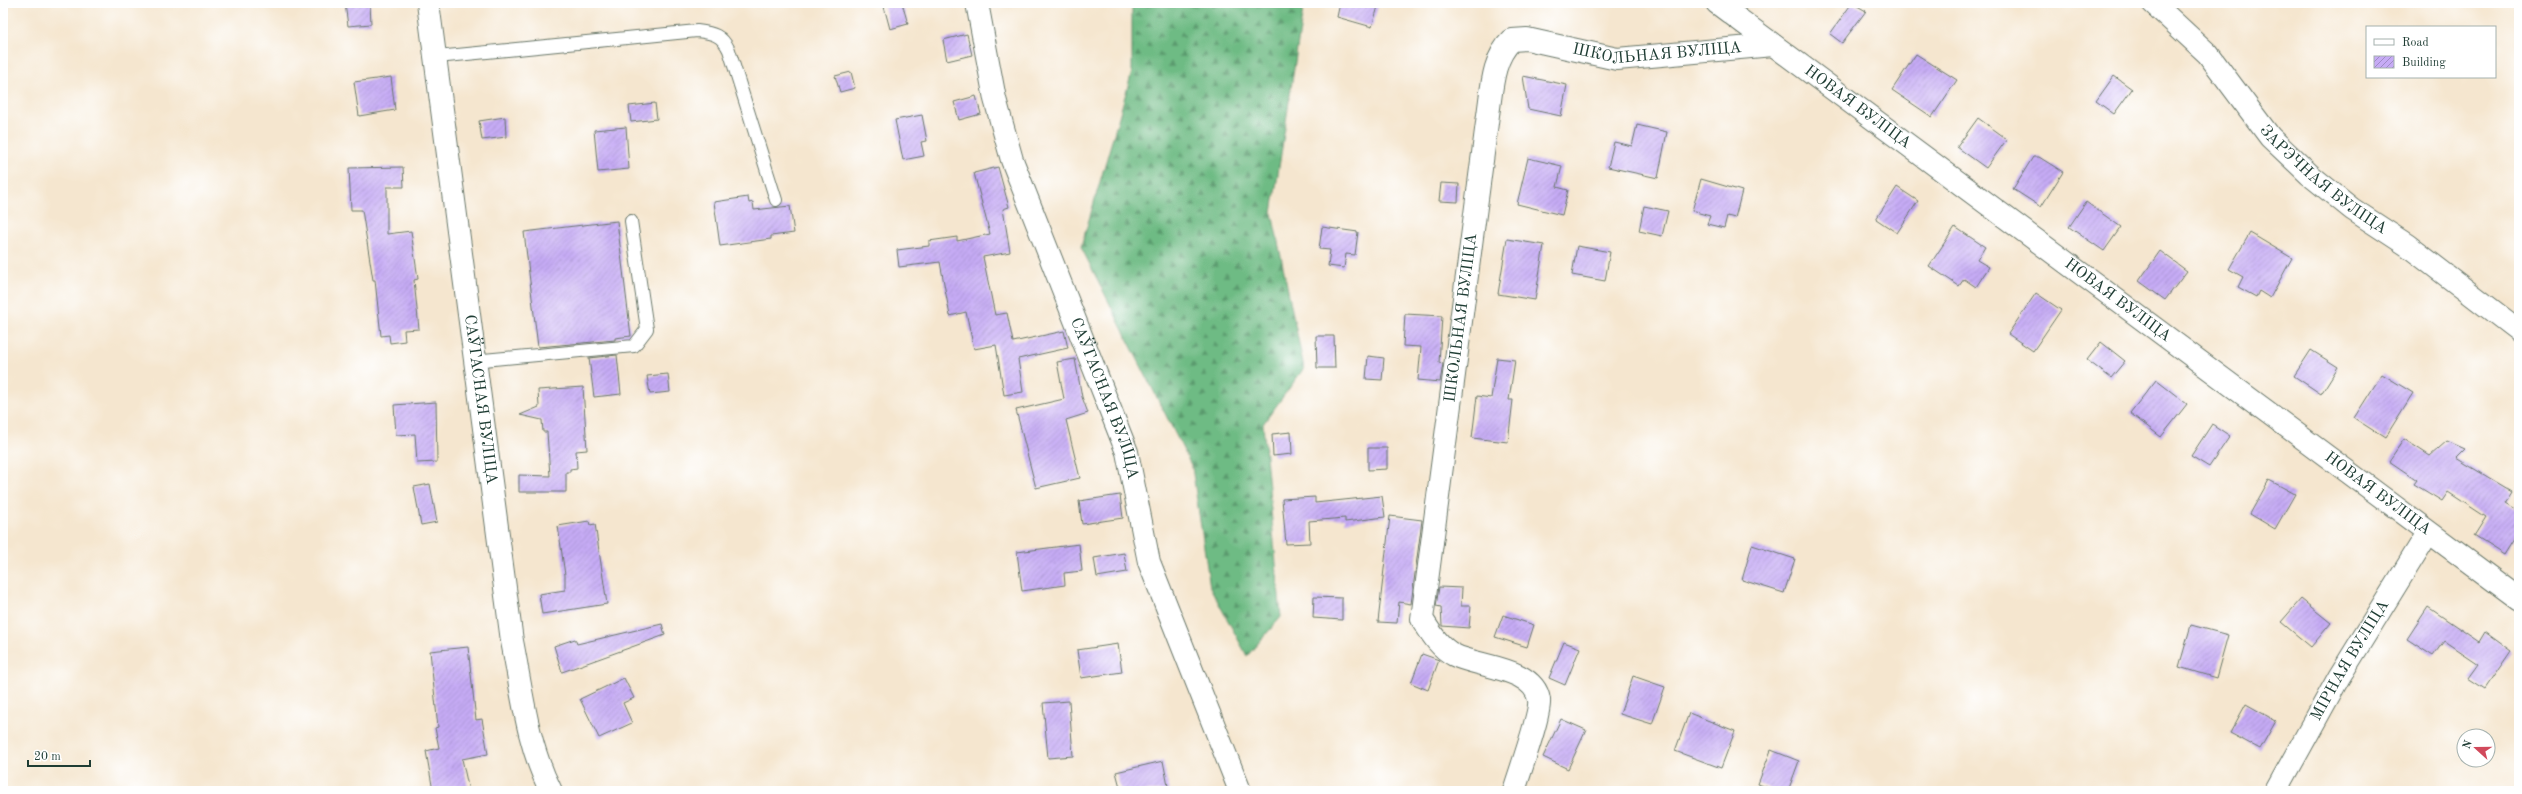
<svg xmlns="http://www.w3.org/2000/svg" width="2522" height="794" viewBox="0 0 2522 794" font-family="'Old Standard TT',serif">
	<defs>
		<pattern id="forest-firs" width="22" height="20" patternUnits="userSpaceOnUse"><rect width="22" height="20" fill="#6ebb84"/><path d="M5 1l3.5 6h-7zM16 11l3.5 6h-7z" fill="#5a996d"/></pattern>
		<pattern id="building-hatch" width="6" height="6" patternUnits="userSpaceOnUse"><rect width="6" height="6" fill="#c6abf5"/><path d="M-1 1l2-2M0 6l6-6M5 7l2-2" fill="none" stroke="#a08cc7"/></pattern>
	</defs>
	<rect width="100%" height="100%" fill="#fff"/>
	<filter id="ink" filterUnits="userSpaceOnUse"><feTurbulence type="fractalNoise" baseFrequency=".025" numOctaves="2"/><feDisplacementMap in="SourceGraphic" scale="8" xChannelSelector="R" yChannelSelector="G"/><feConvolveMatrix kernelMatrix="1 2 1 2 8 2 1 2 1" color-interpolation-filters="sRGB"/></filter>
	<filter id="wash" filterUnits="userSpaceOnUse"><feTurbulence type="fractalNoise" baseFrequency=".012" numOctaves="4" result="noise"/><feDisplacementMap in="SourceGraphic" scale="16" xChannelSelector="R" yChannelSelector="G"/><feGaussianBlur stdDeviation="0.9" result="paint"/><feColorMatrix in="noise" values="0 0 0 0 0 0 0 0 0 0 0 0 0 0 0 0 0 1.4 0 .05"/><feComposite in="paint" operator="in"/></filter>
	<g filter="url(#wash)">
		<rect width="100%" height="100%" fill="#f5e6cf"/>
		<!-- forest -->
		<path fill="url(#forest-firs)" stroke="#467c5c" d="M1132 3H1304L1272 213 1304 368 1263 424 1281 617 1247 656 1210 587 1192 467 1081 247 1132 72Z"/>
		<g id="blocks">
			<!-- building -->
			<path fill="url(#building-hatch)" d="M345 3H370L371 24 348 26Z
				M883 3H902L908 24 890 29Z
				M1340 3H1379L1372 27 1337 17Z
				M1852 3 1866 11 1842 43 1830 34Z
				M967 34 972 55 947 61 943 40Z
				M1916 54 1957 80 1932 117 1892 90Z
				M851 72 855 88 840 92 835 76Z
				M1523 76 1567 85 1561 116 1528 109Z
				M2114 76 2132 89 2114 114 2096 101Z
				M391 77 395 110 359 116 354 82Z
				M976 96 981 114 959 120 954 102Z
				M655 103 657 119 631 122 629 106Z
				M922 115 927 141 921 142 924 156 903 160 895 120Z
				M505 117 506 137 482 140 479 121Z
				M1978 118 2007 139 1986 168 1957 147Z
				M1637 125 1667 132 1658 178 1608 167 1614 142 1632 146Z
				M626 127 629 169 598 172 594 130Z
				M2033 157H2039L2063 172 2041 207 2013 189Z
				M1528 158 1562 166 1557 187 1568 190 1562 215 1517 204Z
				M403 167 404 187H387V234L411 231 418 279 414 280 419 329 404 330 405 341 390 343 389 335 381 336 375 280H373L362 210H351L349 168Z
				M998 167 1009 207 1003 209 1010 252 983 257 995 315 1007 313 1013 342 1064 331 1068 348 1018 359 1023 392 1004 395 996 345 974 349 966 312 950 316 940 262 899 267 897 250 929 246V241L957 237V241L990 234 974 173Z
				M1701 179 1742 191 1735 218 1727 216 1724 228 1707 224 1710 216 1692 211Z
				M1441 183 1459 184 1458 202 1439 201Z
				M1897 187 1918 201 1897 233 1876 219Z
				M748 197 749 203 753 202 754 210 790 206 794 233 771 236V239L720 246 714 202Z
				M2086 202 2121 227 2104 251 2069 227Z
				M1644 206 1668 211 1662 236 1639 231Z
				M617 221 631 336 615 338V340L538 347 524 232Z
				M1322 227 1358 232 1355 255 1346 254 1344 268 1328 266 1330 250 1319 249Z
				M1955 227 1985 247 1977 260 1989 267 1976 287 1964 279 1959 286 1929 266Z
				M2250 233 2292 258 2270 298 2259 291 2256 297 2238 287 2243 277 2229 269Z
				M1507 239 1544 245 1535 300 1498 294Z
				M1577 246 1610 252 1605 281 1572 275Z
				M2160 251 2187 271 2165 300 2139 281Z
				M2036 293 2061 310 2033 351 2008 334Z
				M1405 314 1442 316 1439 363 1443 364 1440 382 1418 380 1421 347 1403 346Z
				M1316 336H1334L1335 368H1317Z
				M2101 342 2125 361 2111 378 2087 360Z
				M2311 350 2338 367 2321 394 2294 376Z
				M617 355 621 394 594 397 589 358Z
				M1368 356 1384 358 1382 380 1366 379Z
				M1497 358 1515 360 1509 400H1513L1508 442 1472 438 1477 396 1491 398Z
				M1075 359 1082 397 1088 413 1066 420 1080 478 1036 488 1016 410 1064 399 1057 362Z
				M668 374 670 392 650 394 647 376Z
				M2382 374 2413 393 2385 438 2354 418Z
				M2156 380 2187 404 2161 437 2130 413Z
				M583 387 587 450 576 451 577 468 570 469V472H566V492H519V475L550 476 547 432H543L542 420 520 415 539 407 538 390Z
				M436 402 437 462 417 463 415 434 396 435 394 405Z
				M2212 424 2230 436 2209 467 2191 456Z
				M1291 432 1292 454 1273 456 1272 434Z
				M2404 439 2430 456 2447 441 2465 449 2456 458 2513 492 2506 503 2519 511V531L2504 555 2474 536 2486 517 2448 492 2442 501 2414 484 2417 480 2389 461Z
				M1368 448H1387V469L1368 470Z
				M2269 480 2295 494 2275 529 2250 514Z
				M430 484 437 522 421 525 414 487Z
				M1120 495 1123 518 1082 524 1079 501Z
				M1382 496 1385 517 1345 522V518L1309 521 1310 543 1286 544 1282 499 1315 497V503Z
				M1390 516 1422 520 1411 604 1399 602 1397 623 1378 622Z
				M589 521 590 525 595 524 607 604 542 614 539 594 565 590V575L558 526Z
				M1079 544 1082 571 1064 573 1065 585 1022 591 1017 552Z
				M1752 545 1795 559 1784 593 1742 580Z
				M1124 553 1127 572 1097 577 1094 558Z
				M1439 587 1462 588 1461 606H1471L1469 628 1442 626 1441 607 1436 606Z
				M1314 597 1342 598V620L1313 618Z
				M2301 599 2331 623 2311 647 2281 622Z
				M2428 607 2479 642 2485 632 2511 651 2485 689 2468 678 2478 664 2444 641 2433 656 2407 639Z
				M1503 615 1534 625 1527 647 1495 637Z
				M662 624 665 635 562 672 554 646 575 639 577 644Z
				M2191 625 2228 635 2216 678 2179 667Z
				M1564 642 1580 648 1565 685 1549 678Z
				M1118 644 1122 672 1081 678 1077 650Z
				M468 647 476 720 482 719 488 754 462 759 469 791H433L426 751 439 748 435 728 438 727 430 651Z
				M1422 654 1439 660 1428 690 1411 683Z
				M1633 676 1665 687 1652 724 1620 714Z
				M624 678 634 698 623 703 632 723 599 738 580 699Z
				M1069 701 1073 756 1048 758 1043 703Z
				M2246 704 2276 721 2260 749 2230 733Z
				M1689 713 1735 731 1721 768 1675 751Z
				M1561 719 1586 730 1568 769 1543 757Z
				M1771 750 1799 761 1788 791H1777L1758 784Z
				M1163 761 1169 791H1121L1116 772Z"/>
		</g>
	</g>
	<g filter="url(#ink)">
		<use href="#blocks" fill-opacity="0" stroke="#6a786a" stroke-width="1"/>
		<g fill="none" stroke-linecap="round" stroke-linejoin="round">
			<!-- service casing -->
			<g stroke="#6a786a" stroke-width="14">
				<path id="service" d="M437 57 697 31C713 33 722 35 729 50L776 200
					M473 361 634 346 647 329 631 221"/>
			</g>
			<!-- minor casing -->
			<g stroke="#6a786a" stroke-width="24">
				<g id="minor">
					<path id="s1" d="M428 3 512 641C522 691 527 745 551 791"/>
					<path id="s2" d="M977 3 995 99 1012 160 1127 452 1149 562 1240 791"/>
					<path id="s3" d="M1717 3 2519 599"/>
					<path id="s4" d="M2153 3 2208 54 2270 137 2310 175 2352 209 2407 245 2519 331"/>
					<path id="s5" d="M1514 791C1519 774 1541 713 1539 700 1534 667 1477 667 1454 655 1439 647 1431 633 1422 619L1488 115C1492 89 1492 59 1512 40L1527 39 1617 59 1773 45"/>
					<path id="s6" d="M2276 791 2339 677 2428 533"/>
				</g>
			</g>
			<!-- service -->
			<use href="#service" stroke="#fff" stroke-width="12"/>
			<!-- minor -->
			<use href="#minor" stroke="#fff" stroke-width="22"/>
		</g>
	</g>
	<g text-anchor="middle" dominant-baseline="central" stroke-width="4" stroke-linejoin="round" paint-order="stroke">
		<!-- street labels -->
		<g font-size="16" fill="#1f3d34" stroke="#fff">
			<text stroke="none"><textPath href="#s5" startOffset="980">ШКОЛЬНАЯ ВУЛІЦА</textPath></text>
			<text stroke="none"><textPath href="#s3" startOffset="175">НОВАЯ ВУЛІЦА</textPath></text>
			<text stroke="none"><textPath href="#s4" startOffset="247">ЗАРЭЧНАЯ ВУЛІЦА</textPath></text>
			<text stroke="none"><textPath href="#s3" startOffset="499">НОВАЯ ВУЛІЦА</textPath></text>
			<text stroke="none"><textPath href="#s5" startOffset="548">ШКОЛЬНАЯ ВУЛІЦА</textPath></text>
			<text stroke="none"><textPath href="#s1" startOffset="400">САЎГАСНАЯ ВУЛІЦА</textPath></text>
			<text stroke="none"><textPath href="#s2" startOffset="417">САЎГАСНАЯ ВУЛІЦА</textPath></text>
			<text stroke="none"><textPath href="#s3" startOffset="823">НОВАЯ ВУЛІЦА</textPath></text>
			<text stroke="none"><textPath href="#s6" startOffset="150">МІРНАЯ ВУЛІЦА</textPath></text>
		</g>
	</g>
	<!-- margin -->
	<rect width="2522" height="794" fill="none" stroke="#fff" stroke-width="16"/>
	<!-- legend -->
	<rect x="2366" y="26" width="130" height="52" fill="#ffffff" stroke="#a5b1ae"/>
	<rect x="2374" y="39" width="20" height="6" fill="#ffffff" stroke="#a5b1ae"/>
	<text x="2402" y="46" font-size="12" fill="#1f3d34">Road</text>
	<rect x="2374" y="56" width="20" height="12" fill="url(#building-hatch)" stroke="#a5b1ae"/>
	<text x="2402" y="66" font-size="12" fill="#1f3d34">Building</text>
	<!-- north arrow -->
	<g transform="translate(2476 748) rotate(291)"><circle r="19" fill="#ffffff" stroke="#a5b1ae"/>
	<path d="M0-3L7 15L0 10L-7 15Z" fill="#d1495b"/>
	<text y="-6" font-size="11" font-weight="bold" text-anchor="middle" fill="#1f3d34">N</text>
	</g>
	<!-- scale -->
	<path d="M28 760v6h62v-6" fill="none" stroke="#1f3d34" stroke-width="2"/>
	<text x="34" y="760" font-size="12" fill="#1f3d34" stroke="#ffffff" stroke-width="3" paint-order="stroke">20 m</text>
</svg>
